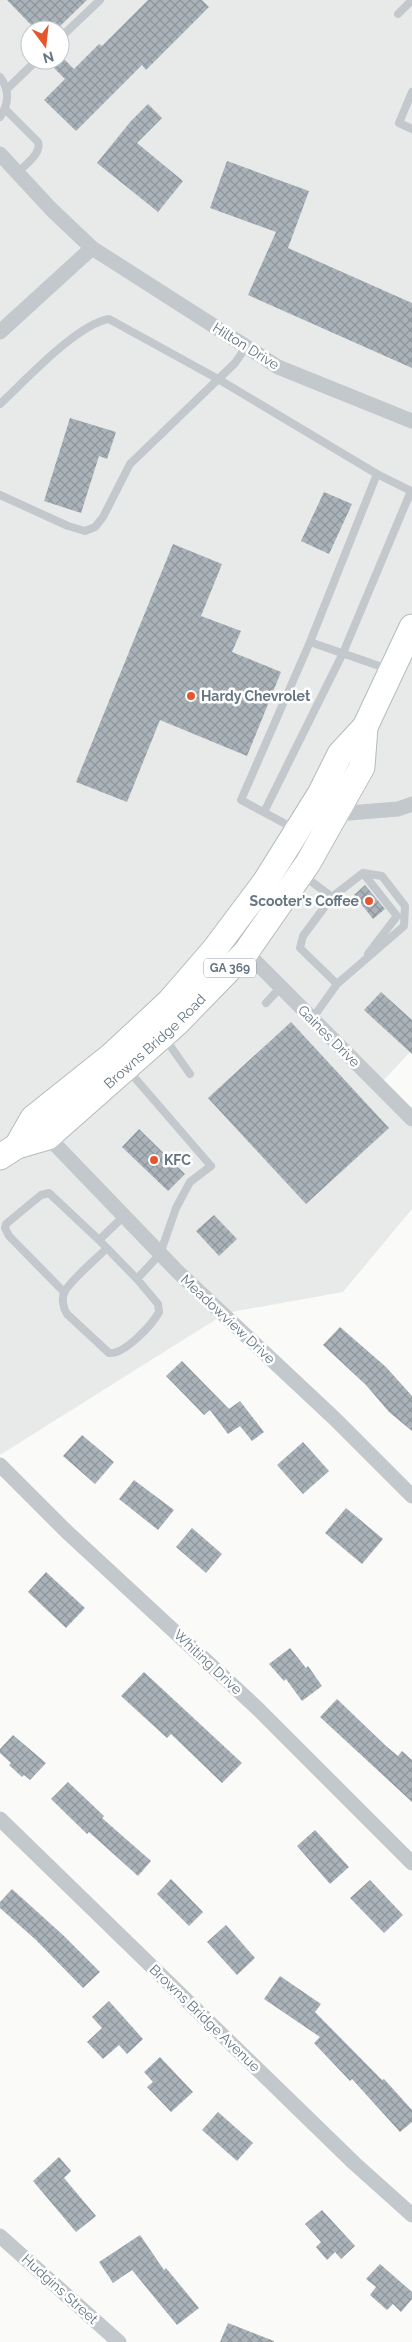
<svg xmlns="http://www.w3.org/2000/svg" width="412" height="2342" viewBox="0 0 412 2342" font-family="Raleway,sans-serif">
	<defs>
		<pattern id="building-cross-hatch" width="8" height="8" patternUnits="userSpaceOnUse" patternTransform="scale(1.25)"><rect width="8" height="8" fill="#aab3b9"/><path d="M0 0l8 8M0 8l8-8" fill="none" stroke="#8e969c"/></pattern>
	</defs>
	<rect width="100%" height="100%" fill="#fafaf8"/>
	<!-- built -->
	<path fill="#e8e9e9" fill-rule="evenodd" d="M0 0H412V1050L381 1083 412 1108V1209L343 1292 226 1313 0 1455ZM30 30H60V60H30Z"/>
	<!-- building -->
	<path fill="url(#building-cross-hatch)" d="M7 0H87L56 30H36Z
		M148 0H202L209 7 146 70 142 65 76 131 44 100 65 79 54 68 64 59 74 69 99 44 102 46Z
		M148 104 162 118 137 143 183 181 158 212 97 163 131 121Z
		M227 161 309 191 288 248 412 303V368L248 295 276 232 210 208Z
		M70 418 116 432 107 459 99 456 81 513 44 501Z
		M324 492 352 504 329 554 301 541Z
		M173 544 222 564 201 616 241 631 232 652 281 672 247 756 160 720 127 802 76 782Z
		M365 885 385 909 373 919 354 895Z
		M381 992 412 1020V1054L364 1010Z
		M291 1022 389 1128 306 1204 208 1098Z
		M139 1129 185 1174 168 1191 122 1147Z
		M214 1215 237 1239 219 1256 196 1231Z
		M340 1327 386 1367 412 1396V1431L389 1412 366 1385 323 1345Z
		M182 1361 229 1409 240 1401 264 1432 252 1441 240 1426 228 1434 210 1410 204 1415 166 1376Z
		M82 1435 114 1462 95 1484 63 1456Z
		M303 1442 329 1471 303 1494 277 1465Z
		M134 1480 174 1510 158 1530 119 1499Z
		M346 1508 383 1539 362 1564 325 1533Z
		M192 1528 222 1554 206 1573 176 1547Z
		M46 1572 85 1608 66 1628 28 1592Z
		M290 1648 306 1668 308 1666 322 1686 302 1701 286 1679 284 1681 269 1664Z
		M144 1672 242 1763 222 1783 171 1734 167 1738 121 1696Z
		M337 1699 386 1746 398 1756 402 1751 412 1760V1802L320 1717Z
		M13 1735 46 1763 30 1780 24 1775 22 1777 9 1765 11 1763 0 1753V1749Z
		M68 1782 104 1816 102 1818 151 1861 138 1876 89 1832 87 1834 51 1799Z
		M315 1830 349 1867 330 1884 297 1846Z
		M171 1879 203 1912 189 1926 157 1894Z
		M370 1880 403 1915 384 1933 350 1898Z
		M12 1889 64 1936 100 1972 83 1988 36 1940 0 1908V1902Z
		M226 1925 255 1958 237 1975 207 1942Z
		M280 1976 321 2004 315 2012 382 2080 384 2079 412 2110V2122L400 2132 352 2079 350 2081 314 2043 320 2037 264 1999Z
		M109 2001 143 2039 127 2054 119 2045 103 2059 87 2042 102 2028 92 2017Z
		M160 2057 193 2092 171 2112 147 2087 153 2082 144 2072Z
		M218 2112 253 2143 237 2161 202 2130Z
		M59 2157 71 2171 64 2178 96 2216 76 2232 33 2181Z
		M322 2210 355 2246 341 2259 335 2252 327 2260 316 2247 321 2242 305 2224Z
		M140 2235 164 2270 166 2268 199 2308 177 2325 132 2270 113 2283 99 2262Z
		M380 2264 412 2292V2299L401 2312 393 2304 387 2310 370 2295 376 2287 366 2279Z
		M228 2323 274 2341V2342H220Z"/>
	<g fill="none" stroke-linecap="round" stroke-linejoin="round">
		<!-- primary casing -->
		<g stroke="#b5babe" stroke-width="27">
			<g id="primary">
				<path d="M17 1146 33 1118 112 1055 169 1002 214 950 265 882 320 794 340 754 365 727 412 627"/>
				<path id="s1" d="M0 1157 17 1146 48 1137 176 1024 246 952 308 863 362 767 365 727"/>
			</g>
		</g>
		<!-- service -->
		<path stroke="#c3c8cc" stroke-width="8" d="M398 14 412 0
			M60 38 100 0
			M0 77C10 90 9 104 0 117
			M7 89 37 60
			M412 92 399 123 412 129
			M5 109 38 142C42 153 25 165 17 173
			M0 404C25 381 77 324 109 319L218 379 377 474
			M0 495 68 526 85 531 95 527 103 517 130 464 235 363 246 347
			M264 812 343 653 411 491 377 474 310 642
			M295 829 241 800 310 642 388 669
			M363 873 397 916 368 954
			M304 876 332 897 363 873 382 876 405 906 404 926 337 984 312 1019
			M332 897 303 936 300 948 337 984
			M266 1003 281 987
			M164 1037 190 1074
			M124 1216 99 1240 137 1279 160 1254 176 1208 190 1182 211 1166 128 1070
			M107 1248C96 1259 72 1279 65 1291 61 1298 63 1308 67 1314L109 1353C124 1355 152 1325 159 1312L158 1304 137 1279
			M64 1292 9 1236 5 1228 6 1224 41 1195 49 1193 99 1240"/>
		<!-- minor -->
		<path stroke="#c3c8cc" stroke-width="15" d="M0 154 51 209 92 248 278 367 412 421
			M0 332 92 248
			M336 814 398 809 412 804
			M246 952 412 1119
			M48 1137 177 1271 335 1419 412 1496
			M0 1465 66 1531 257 1708 412 1863
			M0 1819 354 2163 412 2215
			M0 2236 119 2342"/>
		<!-- primary -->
		<use href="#primary" stroke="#fff" stroke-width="25"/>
	</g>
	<!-- markers -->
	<g fill="#e4572e" stroke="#fff" stroke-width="2">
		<circle cx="191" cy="696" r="5"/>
		<circle cx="369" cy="901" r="5"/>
		<circle cx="154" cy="1160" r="5"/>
	</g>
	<g text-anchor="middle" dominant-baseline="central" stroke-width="5" stroke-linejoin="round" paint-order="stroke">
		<!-- shield labels -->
		<rect fill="#fff" stroke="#939fa8" stroke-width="1" x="204" y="958.5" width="52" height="19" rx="4"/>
		<g font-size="12" font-weight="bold" fill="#657683">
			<text x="230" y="968">GA 369</text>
		</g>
		<!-- street labels -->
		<g font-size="14" fill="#657683" stroke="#fff">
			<text transform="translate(246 346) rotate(32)">Hilton Drive</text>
			<text transform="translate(329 1036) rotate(45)">Gaines Drive</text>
			<text stroke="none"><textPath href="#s1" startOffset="196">Browns Bridge Road</textPath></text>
			<text transform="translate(228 1319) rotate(43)">Meadowview Drive</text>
			<text transform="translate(208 1662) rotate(43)">Whiting Drive</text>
			<text transform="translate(205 2018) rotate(44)">Browns Bridge Avenue</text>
			<text transform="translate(60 2289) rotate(42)">Hudgins Street</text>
		</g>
		<!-- poi labels -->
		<g font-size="14" font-weight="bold" fill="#657683" stroke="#fff" text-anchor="start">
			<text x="201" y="696">Hardy Chevrolet</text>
			<text x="359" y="901" text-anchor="end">Scooter's Coffee</text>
			<text x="164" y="1160">KFC</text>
		</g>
	</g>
	<!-- north arrow -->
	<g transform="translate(45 45) rotate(165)"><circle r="24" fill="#ffffff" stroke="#c1c8cd"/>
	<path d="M0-4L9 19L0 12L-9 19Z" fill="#e4572e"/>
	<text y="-8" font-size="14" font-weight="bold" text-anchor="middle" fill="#657683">N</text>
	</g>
</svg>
